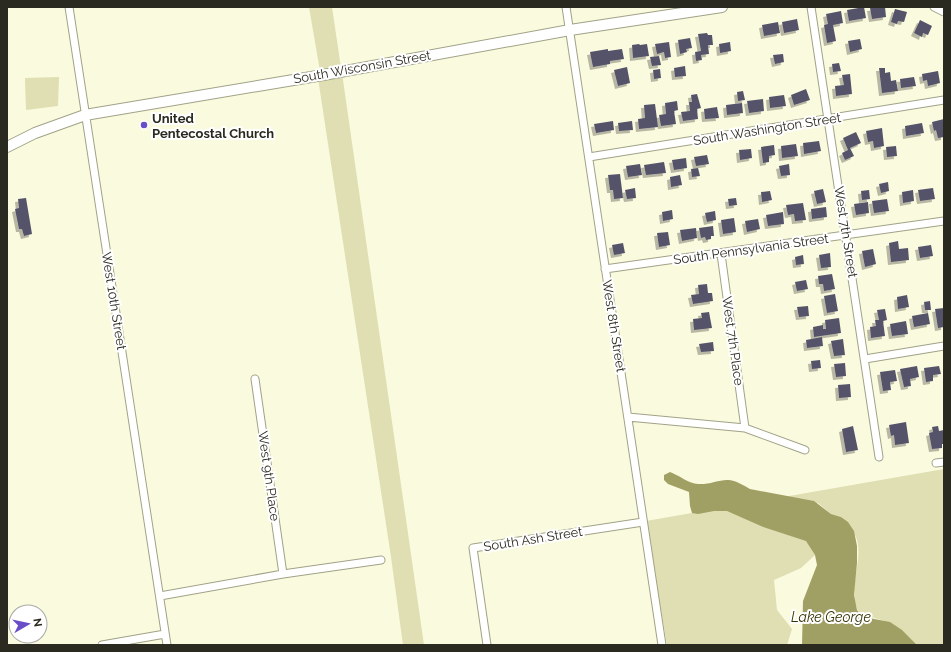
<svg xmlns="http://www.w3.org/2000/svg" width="951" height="652" viewBox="0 0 951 652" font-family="Raleway,sans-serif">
	<defs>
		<filter id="shadow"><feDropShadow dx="-3" dy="3" stdDeviation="0" flood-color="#0004"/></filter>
	</defs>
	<rect width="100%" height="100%" fill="#fafade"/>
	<!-- green -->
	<path fill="#dfdfb3" d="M309 7H332L341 68 320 71Z
		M342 73 424 645H403L391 557 318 78Z
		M59 77 58 106 26 110 25 78Z
		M944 469V645H917C906 634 894 623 878 619 872 617 866 617 860 614 845 591 865 560 856 537 853 530 845 523 841 517L831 514 818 503 737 515 763 527 806 540 815 555 801 568 774 580 777 610 792 629 787 645H667L646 521Z"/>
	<!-- water -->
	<path fill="#a1a064" d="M670 472C679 475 689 484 698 484 709 485 720 479 729 480 737 481 743 485 750 489L814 501 831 514 841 517 848 522 854 531 857 546V563L854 595 857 610 860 614 869 618 890 622 902 630 917 645H802L803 601 817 565 815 555 806 541 763 527 727 511H714L698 514 692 513 690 506 689 492 668 484 664 480V475Z"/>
	<!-- building -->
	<path fill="#555369" filter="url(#shadow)" d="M864 7 866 18 849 21 847 10Z
		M885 7 886 17 872 19 870 8Z
		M895 9 907 12 904 22 898 21 897 24 891 22Z
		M841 11 843 23 833 25 836 41 827 43 824 25 828 24 826 14Z
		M797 19 799 30 784 33 782 22Z
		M920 20 932 26 928 35 923 33 922 37 914 33Z
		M778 22 780 33 764 36 762 25Z
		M707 33 708 35H712L713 45H708L709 54 701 55 702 60 696 61 695 52 701 51 698 34Z
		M690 38 692 48 686 49 687 52 680 54 678 40Z
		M860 39 862 49 850 52 848 41Z
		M669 42 671 57 665 58 664 52 657 54 655 44Z
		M730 42 731 51 720 53 719 44Z
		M639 44 640 45 647 44 649 56 633 58 632 45Z
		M608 49V51L622 49 624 59 610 61V64L593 67 590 52Z
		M783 54 784 62 775 64 773 55Z
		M659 56 661 65 652 66 650 57Z
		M839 63 841 71 833 72 832 64Z
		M685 66 686 76 675 77 674 68Z
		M627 67 630 83 618 86 614 70Z
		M879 68H885V73L890 72 891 81 896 80 898 91 882 93Z
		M660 69 661 78 654 79 653 70Z
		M938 71 940 83 928 86 927 80 923 81 922 74Z
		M850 74 852 94 836 96 835 86 844 85 842 75Z
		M914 77 916 86 901 88 900 79Z
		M806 89 810 100 794 105 791 95Z
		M743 91 745 100 738 101 737 92Z
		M697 94 701 108 697 109 698 119 683 121 681 112 690 111 689 102H692L691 95Z
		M784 95 786 106 770 108 769 97Z
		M763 99 764 111 749 113 747 101Z
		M677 101 678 110 674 111 676 124 661 126 659 115 666 114 665 103Z
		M742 103 743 113 727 115 726 105Z
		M655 104 658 127 639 129 638 119 645 118 644 105Z
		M717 107 719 118 705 119 704 109Z
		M944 119V137L938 138 936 130 934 131 932 122Z
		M613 121 614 130 596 133 594 124Z
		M632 121 633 130 619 131 618 123Z
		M922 123 924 133 906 136 905 126Z
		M882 128 884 146 874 148 873 141 868 142 866 131Z
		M856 132 861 143 850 148 854 156 845 160 842 153 848 150 843 138Z
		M819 141 821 151 804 154 803 143Z
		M796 144 798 156 782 158 781 146Z
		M774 145 775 155 769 156V162L763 163 761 147Z
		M896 146 897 156 887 157 886 147Z
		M751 149 752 158 740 160 739 150Z
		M707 155 709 164 696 166 694 157Z
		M686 158 687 168 674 170 672 160Z
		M664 162 666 173 646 175 644 165Z
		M640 164 642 175 628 177 626 166Z
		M789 164 790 175 781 176 779 166Z
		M698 168 700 176 692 177 691 169Z
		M620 174 623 198 614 199 613 190H610L608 175Z
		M680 175 682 185 671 187 670 177Z
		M888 182 889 191 881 193 879 184Z
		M635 188 636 198 627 199 625 190Z
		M933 188 935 199 920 201 918 190Z
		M823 189 826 202 817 204 814 191Z
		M869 190 870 199 862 200 861 191Z
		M913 190 914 201 903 203 902 192Z
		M770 191 772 200 762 202 761 192Z
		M26 198 32 234 24 236 22 229H19L15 209 19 208 18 199Z
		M736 198 737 205 729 206 728 199Z
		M887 199 889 211 874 213 872 201Z
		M868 202 869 213 856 215 854 204Z
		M803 203 806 220 795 221 794 214 788 215 786 205Z
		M826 207 827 217 812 219 811 209Z
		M672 210 673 219 663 221 662 212Z
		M715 211 716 220 707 222 705 213Z
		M783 212 784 224 768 226 766 215Z
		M734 218 736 232 723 234 721 220Z
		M758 219 760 229 747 232 745 221Z
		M713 226 714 236H711V239L706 240 705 237 701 238 699 228Z
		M696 228 697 238 682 241 680 230Z
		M668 232 670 245 659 247 657 233Z
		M898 241 899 249 908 248 909 260 891 262 889 243Z
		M623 243 625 253 614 255 612 245Z
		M931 245 933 256 920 258 918 247Z
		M873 249 876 264 865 267 862 251Z
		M830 253 831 267 821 268 819 255Z
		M803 255 804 264 796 265 795 257Z
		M832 274 835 289 824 291 823 284H819L818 276Z
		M806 280 808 289 797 291 795 282Z
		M707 284 708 293H712L713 301 693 304 691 295 699 294 698 285Z
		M835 294 838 311 827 313 824 296Z
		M907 295 909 307 898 309 897 297Z
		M930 301 931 310H925L924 302Z
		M808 306 809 316 799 317 797 307Z
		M944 308V327L938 328 935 309Z
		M885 309 887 320 883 321 885 336 871 338 870 327 876 326 875 320H879L877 310Z
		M709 312 712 328 694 330 693 319 702 318 701 313Z
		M928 313 930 324 914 327 912 316Z
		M839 318 841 333 814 337 813 327 823 325V329H826L825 320Z
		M906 321 908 334 892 336 890 324Z
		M822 337 823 346 807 348 806 340Z
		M843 339 845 355 834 356 831 341Z
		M713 342 714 351 701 352 699 344Z
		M820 360 821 368 812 369 811 361Z
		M845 363 846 376 836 377 834 364Z
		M917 366 919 377 910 379 911 386 904 387 900 369Z
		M939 366 941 374 933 375V381L926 382 924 368Z
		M895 370 897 381 890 382 891 390 883 391 880 372Z
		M850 384 851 397 839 398 838 385Z
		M906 422 909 443 895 445 894 435 891 436 889 425Z
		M853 426 858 450 846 452 842 429Z
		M938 426 939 431 944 430V444H942V448L932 449 929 433 933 432 932 427Z"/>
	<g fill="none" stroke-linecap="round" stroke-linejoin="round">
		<!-- street casing -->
		<g stroke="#a2a288" stroke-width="9">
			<path id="street" d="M69 7 167 645
				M566 7 662 645
				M811 7 879 457
				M934 7 944 12
				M589 157 944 100
				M721 254 745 428
				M605 269 944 221
				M865 359 944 346
				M255 379 283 574
				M628 417 745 428 805 450
				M936 463 944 462
				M160 596 283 574 381 560
				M102 645 165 634
				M487 645 473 548 643 522"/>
		</g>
		<!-- secondary casing -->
		<g stroke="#a2a288" stroke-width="12">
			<path id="secondary" d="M7 147 35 133 85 115 329 74 570 30 722 7"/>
		</g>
		<!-- street -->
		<use href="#street" stroke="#fff" stroke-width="7"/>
		<!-- secondary -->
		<use href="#secondary" stroke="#fff" stroke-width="10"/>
	</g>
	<!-- markers -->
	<circle fill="#694ec7" stroke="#fff" stroke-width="1.5" cx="144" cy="125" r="4"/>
	<g text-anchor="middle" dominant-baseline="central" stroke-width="4" stroke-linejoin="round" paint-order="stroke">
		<!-- street labels -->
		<g font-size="13" fill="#2b2a20" stroke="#fff">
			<text transform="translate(362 67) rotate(-10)">South Wisconsin Street</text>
			<text transform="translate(767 129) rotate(-9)">South Washington Street</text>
			<text transform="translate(846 232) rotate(81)">West 7th Street</text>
			<text transform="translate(751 249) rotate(-8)">South Pennsylvania Street</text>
			<text transform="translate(114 301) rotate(81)">West 10th Street</text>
			<text transform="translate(614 326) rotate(81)">West 8th Street</text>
			<text transform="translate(733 341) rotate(82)">West 7th Place</text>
			<text transform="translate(269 476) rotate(82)">West 9th Place</text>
			<text transform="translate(533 539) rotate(-9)">South Ash Street</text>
		</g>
		<!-- poi labels -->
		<g font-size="13" font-weight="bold" fill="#2b2a20" stroke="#fff" text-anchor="start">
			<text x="152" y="118">United<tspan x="152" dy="15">Pentecostal Church</tspan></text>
		</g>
		<!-- water labels -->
		<g font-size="14" font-style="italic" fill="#343201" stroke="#fff">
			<text x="831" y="617">Lake George</text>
		</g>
	</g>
	<!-- border -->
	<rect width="951" height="652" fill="none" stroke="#2b2a20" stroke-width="16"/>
	<!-- north arrow -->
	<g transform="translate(28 624) rotate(81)"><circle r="19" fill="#ffffff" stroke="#aaaaa6"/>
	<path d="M0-3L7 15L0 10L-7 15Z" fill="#694ec7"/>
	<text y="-6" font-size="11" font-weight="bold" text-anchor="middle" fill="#2b2a20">N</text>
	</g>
</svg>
